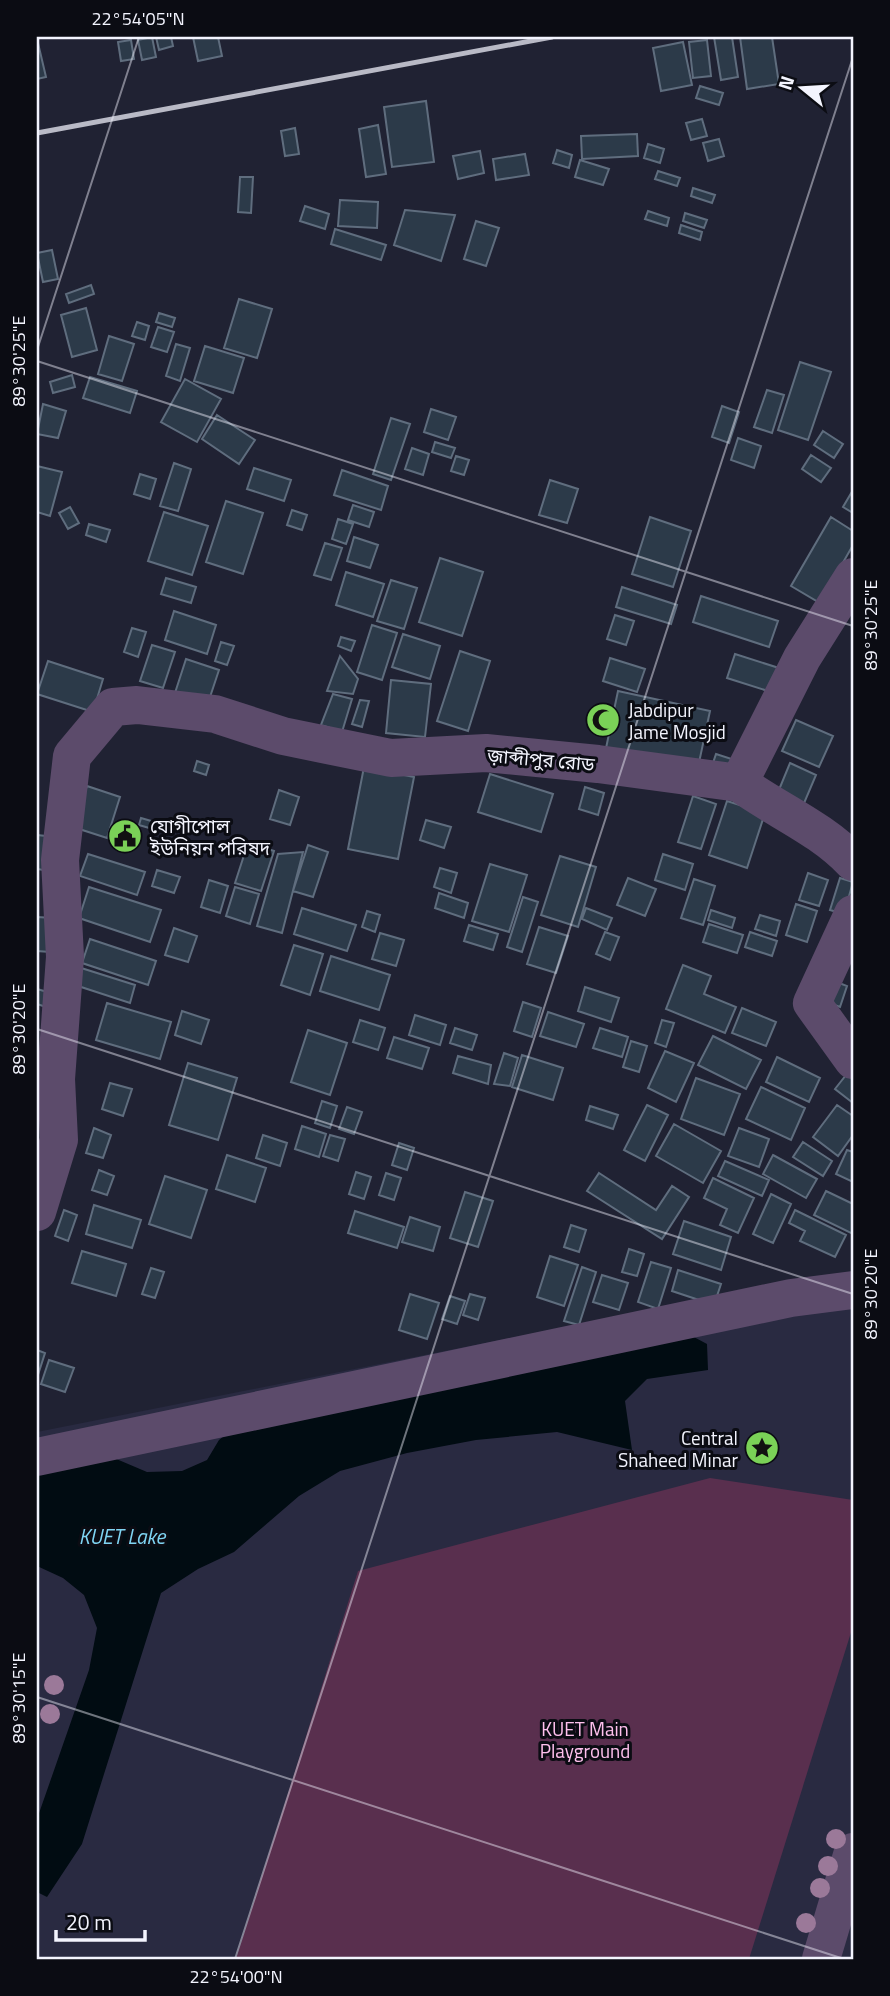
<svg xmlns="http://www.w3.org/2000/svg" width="890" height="1996" viewBox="0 0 890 1996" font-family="'Titillium Web','Noto Sans Bengali',sans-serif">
	<rect width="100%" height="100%" fill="#202233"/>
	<!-- built -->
	<path fill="#292a41" d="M853 1275V1959H37V1432L737 1293Z"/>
	<!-- green -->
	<path fill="#592f4e" d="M710 1478 853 1500V1626L749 1959H236L358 1571Z"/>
	<!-- water -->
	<path fill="#010c12" d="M692 1336 707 1344 708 1370 647 1379 625 1401 632 1450 557 1432 476 1440 407 1453 340 1471 299 1496 234 1552 198 1569 161 1593 82 1844 47 1897 37 1892V1819L89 1670 97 1628 84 1595 63 1578 37 1566V1469L114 1458 147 1472 182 1471 207 1460 219 1440 236 1426Z"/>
	<!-- building -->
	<path fill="#2c3a49" stroke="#5f6d7e" stroke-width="2" d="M152 37 156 57 142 60 138 40Z
		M156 37H171L173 46 159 50Z
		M193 37H218L222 56 198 61Z
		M714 37H732L738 77 721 80Z
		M740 37H772L779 84 747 89Z
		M131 40 134 59 121 61 118 42Z
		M707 40 711 76 693 78 689 42Z
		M683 42 692 85 661 91 653 48Z
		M38 43 46 77 37 79V44Z
		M700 86 723 93 719 105 696 98Z
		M426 101 434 162 392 167 384 107Z
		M702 119 707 136 691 140 686 123Z
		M378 125 386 174 366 177 359 129Z
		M295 128 299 154 285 156 281 131Z
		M637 134 638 156 582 159 581 136Z
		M719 139 724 156 708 161 703 143Z
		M648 144 664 149 660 163 644 158Z
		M557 150 572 155 569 168 553 163Z
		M480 151 484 173 458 179 453 156Z
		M525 154 529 175 496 180 493 159Z
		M580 160 609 169 603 185 575 177Z
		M658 171 680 178 677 186 655 179Z
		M240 177H253L251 213 238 212Z
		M693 188 715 195 712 203 691 196Z
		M340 200 378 202 377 228 338 226Z
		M305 206 329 214 325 229 300 221Z
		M405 210 455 215 441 261 394 245Z
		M648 211 669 218 667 226 645 219Z
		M685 213 707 220 704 228 683 221Z
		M476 221 499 228 486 266 464 259Z
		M681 225 702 232 700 240 679 233Z
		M335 229 386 245 381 260 331 244Z
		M52 250 58 279 43 282 37 253Z
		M91 285 94 294 69 303 66 294Z
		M239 299 272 309 257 358 224 348Z
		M86 308 97 350 72 357 61 315Z
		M159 313 175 318 172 327 156 322Z
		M137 322 149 326 145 340 132 336Z
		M158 327 174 332 167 352 151 347Z
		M109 336 134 344 122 381 98 374Z
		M176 344 190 348 180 381 166 376Z
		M205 346 244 358 233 393 194 381Z
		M800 362 831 372 808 440 778 430Z
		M72 375 75 387 53 393 50 382Z
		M90 377 137 391 130 413 83 398Z
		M185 379 221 399 197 442 161 422Z
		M767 390 784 395 772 433 754 427Z
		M43 404 66 411 58 438 37 434Z
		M722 406 739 412 729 443 712 437Z
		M431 409 456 417 448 440 424 432Z
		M217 415 255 440 239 464 202 439Z
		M391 418 410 424 391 480 373 474Z
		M823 431 843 444 834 458 814 445Z
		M738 438 761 446 754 468 731 460Z
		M435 442 455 448 451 458 432 452Z
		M412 448 429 454 423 475 405 469Z
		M811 455 831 468 821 482 802 469Z
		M456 456 469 460 464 475 451 471Z
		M174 463 191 469 178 511 160 506Z
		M37 466 62 472 50 516 37 512Z
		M254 468 291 480 284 501 247 489Z
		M342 470 388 486 381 510 334 495Z
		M140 474 156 479 150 499 134 494Z
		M550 480 578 489 567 523 539 515Z
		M853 490V513L843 507Z
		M226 501 263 513 243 574 206 562Z
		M353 505 374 512 369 527 348 520Z
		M70 507 79 523 68 529 59 513Z
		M292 510 307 515 302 530 287 525Z
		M164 512 208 526 192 575 148 561Z
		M650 517 691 531 673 587 632 574Z
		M831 517 853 531V545L820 603 791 586Z
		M338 519 353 524 346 544 332 539Z
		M89 524 110 530 106 542 86 535Z
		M354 537 378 545 370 568 347 561Z
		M325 543 342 548 331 580 314 575Z
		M440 558 483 572 462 636 419 622Z
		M346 572 384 584 373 617 336 605Z
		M166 578 196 587 191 603 161 594Z
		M391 580 417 588 404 629 377 621Z
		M622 587 677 605 671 624 616 607Z
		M701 596 778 621 769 647 693 622Z
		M174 611 216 625 207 654 165 640Z
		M615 615 634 621 626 645 607 639Z
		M372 625 397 633 382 680 357 672Z
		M132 628 146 632 138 657 124 652Z
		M403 634 440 646 430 679 392 667Z
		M341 637 355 641 351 651 338 646Z
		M221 642 234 646 227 665 215 661Z
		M152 645 175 652 163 688 140 681Z
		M460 651 490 661 468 731 437 721Z
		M735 654 782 669 774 693 727 678Z
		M340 656 358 679 353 694 327 691Z
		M610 658 645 669 637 692 603 681Z
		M186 659 219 670 207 706 174 696Z
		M48 661 103 679 93 712 37 694Z
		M391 680 431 684 425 737 386 733Z
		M618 691 710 711 697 772 605 753Z
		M333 694 352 699 342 732 321 725Z
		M360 700 369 701 362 727 352 724Z
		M796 720 833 736 819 767 782 751Z
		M716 754 741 762 711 769Z
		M197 761 209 765 206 775 194 771Z
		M790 763 816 775 802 808 776 797Z
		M364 767 414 777 398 859 348 849Z
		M490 774 553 794 541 832 478 812Z
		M87 786 120 797 107 838 73 827Z
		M585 787 604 793 598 815 579 809Z
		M279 790 299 797 290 825 270 819Z
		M693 796 716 804 701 849 678 842Z
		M727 801 765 813 747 868 709 855Z
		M141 818 158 823 156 830 139 825Z
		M426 820 451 827 444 848 420 840Z
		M37 835 55 837 50 871 37 869Z
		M248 843 274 851 261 891 235 883Z
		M308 845 328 852 313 897 293 891Z
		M303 852 282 933 257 926 278 854Z
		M88 854 145 872 137 895 80 876Z
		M663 854 693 864 685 890 655 880Z
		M560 856 596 867 578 927 541 915Z
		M490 864 527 875 509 932 472 921Z
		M440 868 457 873 451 893 434 887Z
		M157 870 180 877 174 893 152 886Z
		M808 873 828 880 819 906 799 900Z
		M628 878 656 889 645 916 617 905Z
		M840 878 853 882 844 914 830 910Z
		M694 879 715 886 703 925 681 918Z
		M209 880 228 886 220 913 201 907Z
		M89 887 161 910 150 942 79 918Z
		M235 887 259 894 250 924 226 916Z
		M439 893 468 903 464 918 435 908Z
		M523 897 538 902 522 952 507 947Z
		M796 904 817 911 807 942 786 935Z
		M302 908 356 925 347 951 294 934Z
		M586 908 612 918 607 930 582 919Z
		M711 910 735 918 732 928 708 920Z
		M367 911 380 915 375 932 362 927Z
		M760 915 780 921 776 936 755 929Z
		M37 917 53 918 50 952 37 951Z
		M709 924 743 935 737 953 703 942Z
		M469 925 498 934 493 950 464 941Z
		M539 927 568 936 556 973 527 964Z
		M174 928 197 936 188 962 165 955Z
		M605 932 619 937 610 960 596 954Z
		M750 932 777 941 772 956 745 947Z
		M380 933 404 940 396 966 372 959Z
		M90 939 156 961 148 985 82 963Z
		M294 945 323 954 310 995 281 985Z
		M331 956 390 975 379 1010 320 991Z
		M683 965 711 976 704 994 736 1007 725 1033 666 1009Z
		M78 967 135 985 130 1003 72 984Z
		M829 979 847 986 840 1007 821 1000Z
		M585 987 619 998 611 1022 578 1011Z
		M37 989 51 993 46 1007 37 1004Z
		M523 1002 541 1008 532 1037 514 1031Z
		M107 1003 171 1022 160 1059 96 1040Z
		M742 1008 776 1022 766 1046 732 1033Z
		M182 1011 209 1020 201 1044 175 1035Z
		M548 1012 584 1024 576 1047 540 1036Z
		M415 1015 446 1025 440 1045 409 1035Z
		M360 1020 385 1028 378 1050 353 1042Z
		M662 1020 674 1023 666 1047 655 1043Z
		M455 1028 477 1035 472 1050 450 1043Z
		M600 1028 628 1037 622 1057 593 1048Z
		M308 1030 347 1043 330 1095 291 1082Z
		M713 1036 761 1060 746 1089 698 1065Z
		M394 1037 429 1048 422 1069 387 1058Z
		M631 1041 647 1046 639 1072 623 1067Z
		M665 1051 694 1063 676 1102 648 1088Z
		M504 1053 518 1058 510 1086 494 1084Z
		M522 1055 563 1068 553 1100 512 1087Z
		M458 1056 491 1065 488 1084 453 1073Z
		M777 1057 820 1078 809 1102 766 1082Z
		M188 1063 237 1078 218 1140 169 1125Z
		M850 1070 853 1072V1103L835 1089Z
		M696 1078 740 1094 724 1135 681 1119Z
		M110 1083 132 1089 123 1116 102 1109Z
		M761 1087 805 1108 791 1140 746 1119Z
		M322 1101 337 1106 330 1128 315 1123Z
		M647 1105 668 1115 645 1161 624 1150Z
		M837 1105 853 1116V1135L838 1156 813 1137Z
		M590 1106 618 1115 613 1129 586 1120Z
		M347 1107 362 1112 354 1134 339 1129Z
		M674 1124 721 1151 703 1183 656 1156Z
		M302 1126 326 1134 319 1157 295 1149Z
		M94 1128 111 1135 103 1158 86 1153Z
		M739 1128 769 1139 759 1167 728 1156Z
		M263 1135 287 1143 280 1166 256 1158Z
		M330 1135 345 1139 338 1161 323 1156Z
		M803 1142 832 1161 823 1176 793 1157Z
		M399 1143 414 1148 407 1170 392 1165Z
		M847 1150 853 1152V1182L836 1174Z
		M227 1155 266 1168 255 1202 216 1189Z
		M773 1155 817 1179 806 1198 763 1174Z
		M725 1161 769 1180 762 1196 718 1176Z
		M99 1170 114 1176 107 1195 92 1190Z
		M356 1172 371 1177 364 1199 349 1194Z
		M386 1173 401 1178 394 1200 379 1195Z
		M599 1173 656 1210 672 1186 689 1197 662 1239 587 1191Z
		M165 1176 207 1190 191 1238 149 1224Z
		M713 1178 754 1198 738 1233 720 1225 727 1209 704 1198Z
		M826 1191 853 1204V1234L814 1215Z
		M465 1192 493 1201 478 1247 450 1238Z
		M771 1194 791 1204 773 1243 753 1234Z
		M94 1205 141 1220 132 1248 86 1234Z
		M64 1210 77 1215 68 1241 55 1236Z
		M795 1210 846 1235 835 1257 800 1241 805 1231 789 1223Z
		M355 1211 404 1227 397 1248 348 1233Z
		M410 1217 440 1227 433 1251 402 1242Z
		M684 1221 731 1237 721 1270 673 1254Z
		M571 1225 586 1230 579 1252 564 1247Z
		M629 1249 644 1254 637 1276 622 1272Z
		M82 1251 126 1264 116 1296 72 1283Z
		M550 1256 578 1265 564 1306 537 1297Z
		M651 1262 671 1268 658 1309 638 1302Z
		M582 1267 596 1272 579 1325 564 1321Z
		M151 1268 164 1272 155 1298 142 1294Z
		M678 1270 721 1284 714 1305 672 1291Z
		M602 1275 628 1283 619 1310 593 1302Z
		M410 1294 439 1303 427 1339 399 1330Z
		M470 1294 485 1298 478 1320 463 1315Z
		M450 1296 465 1301 457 1324 442 1319Z
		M37 1350 45 1353 37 1378Z
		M49 1360 74 1368 65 1392 41 1384Z"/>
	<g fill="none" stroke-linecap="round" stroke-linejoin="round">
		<!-- minor -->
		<path stroke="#5c4b6b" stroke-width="38" d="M739 783C776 810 821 828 853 862
			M853 914 812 1003 853 1060
			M37 1212 59 1140 56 1079 65 957 60 860 72 756 113 707 137 705 215 714 283 736 391 758 486 753 598 764 739 783 802 658 853 577
			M37 1457 791 1298 853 1290
			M821 1959 853 1852"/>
		<!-- rail -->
		<path stroke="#b9bac6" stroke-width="5" d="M37 133 552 37"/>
	</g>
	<!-- trees -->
	<g fill="#9b7999">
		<circle cx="54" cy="1685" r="10"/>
		<circle cx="50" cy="1714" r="10"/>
		<circle cx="836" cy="1839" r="10"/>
		<circle cx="828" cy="1866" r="10"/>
		<circle cx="820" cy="1888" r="10"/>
		<circle cx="806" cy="1923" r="10"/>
	</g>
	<!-- ticks -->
	<path fill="none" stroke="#f3f4fe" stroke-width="2" stroke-opacity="0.45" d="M37 350 139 37M37 361 853 626M37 1029 853 1294M37 1697 844 1959M235 1959 853 57"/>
	<!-- icons -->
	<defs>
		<g id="mosque-disc" transform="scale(1.75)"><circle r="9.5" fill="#7ad157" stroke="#0b0c13"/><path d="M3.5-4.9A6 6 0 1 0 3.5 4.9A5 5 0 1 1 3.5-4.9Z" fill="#111"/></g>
		<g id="civic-disc" transform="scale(1.75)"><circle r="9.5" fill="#7ad157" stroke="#0b0c13"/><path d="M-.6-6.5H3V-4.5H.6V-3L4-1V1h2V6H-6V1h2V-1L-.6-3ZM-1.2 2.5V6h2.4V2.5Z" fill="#111"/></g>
		<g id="sight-disc" transform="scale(1.75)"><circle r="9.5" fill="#7ad157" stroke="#0b0c13"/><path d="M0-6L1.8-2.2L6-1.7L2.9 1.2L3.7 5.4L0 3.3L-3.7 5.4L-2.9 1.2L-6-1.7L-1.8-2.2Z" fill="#111"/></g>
	</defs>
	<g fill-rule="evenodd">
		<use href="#mosque-disc" x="603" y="720"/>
		<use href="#civic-disc" x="125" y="836"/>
		<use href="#sight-disc" x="762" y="1448"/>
	</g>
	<g text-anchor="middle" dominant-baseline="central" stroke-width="6" stroke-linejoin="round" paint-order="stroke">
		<!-- poi labels -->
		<g font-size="19" fill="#f3f4fe" stroke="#0b0c13" text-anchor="start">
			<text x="628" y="709">Jabdipur<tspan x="628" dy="22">Jame Mosjid</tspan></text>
			<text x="150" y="825">যোগীপোল<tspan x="150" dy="22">ইউনিয়ন পরিষদ</tspan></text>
			<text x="738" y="1437" text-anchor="end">Central<tspan x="738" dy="22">Shaheed Minar</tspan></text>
		</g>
		<!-- street labels -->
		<g font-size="19" fill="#f3f4fe" stroke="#0b0c13">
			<text transform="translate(541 759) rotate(5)">জ়াব্দীপুর রোড</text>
		</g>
		<!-- park labels -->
		<g font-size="19" fill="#ffc0ed" stroke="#0b0c13">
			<text x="585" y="1728">KUET Main<tspan x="585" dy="22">Playground</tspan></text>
		</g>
		<!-- water labels -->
		<g font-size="21" font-style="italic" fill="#7fd4f2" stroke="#0b0c13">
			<text x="122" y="1536">KUET Lake</text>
		</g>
	</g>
	<!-- border -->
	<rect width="890" height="1996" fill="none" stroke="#0b0c13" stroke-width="77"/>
	<!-- north arrow -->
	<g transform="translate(802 88) rotate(288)" stroke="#0b0c13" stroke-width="5" paint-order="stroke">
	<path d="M0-5L12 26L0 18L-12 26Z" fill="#f3f4fe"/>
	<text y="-10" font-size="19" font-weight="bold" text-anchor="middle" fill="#f3f4fe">N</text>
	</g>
	<!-- scale -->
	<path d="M56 1930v10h89v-10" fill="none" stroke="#f3f4fe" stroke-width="3.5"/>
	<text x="66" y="1930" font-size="21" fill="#f3f4fe" stroke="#0b0c13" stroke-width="5" paint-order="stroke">20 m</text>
	<rect x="38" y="38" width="814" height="1920" fill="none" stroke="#f3f4fe" stroke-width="2.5"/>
	<g font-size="18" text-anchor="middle" fill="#f3f4fe">
		<text x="138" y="25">22°54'05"N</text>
		<text transform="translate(19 361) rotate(-90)" y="6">89°30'25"E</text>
		<text transform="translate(871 625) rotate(-90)" y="6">89°30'25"E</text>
		<text transform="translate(19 1029) rotate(-90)" y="6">89°30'20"E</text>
		<text transform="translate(871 1294) rotate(-90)" y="6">89°30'20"E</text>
		<text transform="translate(19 1698) rotate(-90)" y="6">89°30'15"E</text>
		<text x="236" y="1983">22°54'00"N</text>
	</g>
</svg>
